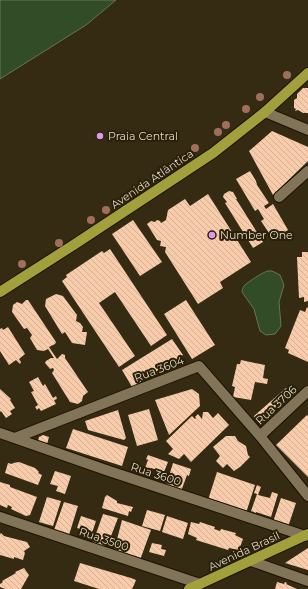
<svg xmlns="http://www.w3.org/2000/svg" width="308" height="589" viewBox="0 0 308 589" font-family="Montserrat,sans-serif">
	<defs>
		<pattern id="building-back-hatch" width="6" height="6" patternUnits="userSpaceOnUse"><rect width="6" height="6" fill="#f8ccaa"/><path d="M-1 5l2 2M0 0l6 6M5-1l2 2" fill="none" stroke="#d4b094"/></pattern>
	</defs>
	<rect width="100%" height="100%" fill="#352a12"/>
	<!-- water -->
	<path fill="#324c27" stroke="#667658" d="M0 0H116L86 25 0 79Z
		M268 271H272L280 275 284 285 279 302 281 326 275 334 266 335 260 331 254 309 242 292C243 289 242 288 245 285 248 282 263 272 268 271Z"/>
	<!-- building -->
	<path fill="url(#building-back-hatch)" d="M303 88H308V113H303L298 110 295 111 296 109 294 108V100L297 98V94Z
		M272 131 308 147V161L273 195 249 151Z
		M250 171 256 181 257 185 269 203 264 206 266 209 273 204 288 230 278 236 277 233 274 235 272 231 269 233 261 221 264 219 258 209 255 211 236 179Z
		M229 191 233 192 237 199H236L263 242 253 248 225 203 227 202 223 197 224 194Z
		M208 194 251 262 220 282 223 288 198 304 165 252 166 247 160 246 161 241 157 240 147 224 151 221 155 222 157 220 160 221 161 223 166 220 168 210 185 199 190 206Z
		M133 220 162 262 140 276 112 234Z
		M110 249 167 335 151 346 115 292 99 303 135 356 119 367 62 281 67 277 66 275 102 251 104 253Z
		M302 252H308V301L304 302V297L299 298 297 257H302Z
		M56 294 63 296 77 315 76 321 80 323 83 327 82 332H87L85 345 72 343 65 332 62 334 45 306 46 299Z
		M26 300H28L56 342 55 344 49 347 57 359 62 354 65 355V358L88 392 83 396 82 401 78 404 70 402 52 373 54 370 53 368 50 369 45 363 46 361 51 358H54L48 349 44 351 37 350 30 338 32 335 27 328 24 329 12 312 13 305 17 302 22 304Z
		M186 300 215 345 192 359 164 314Z
		M307 307 308 308V362L288 353 289 350 285 348 300 310 305 312Z
		M8 327 25 354 19 359 21 362 20 364 16 360 9 365 0 351V329L2 328 3 330Z
		M172 339 183 355 132 387 122 370Z
		M241 360 265 365 263 378 268 379 267 384 255 382 251 400 233 397 235 387 232 386 237 364H240Z
		M38 377 43 386 45 384 53 398 56 396 57 399 54 400 56 404 41 411 39 408 37 410 35 407 38 405 31 392 34 391 29 382Z
		M286 388 291 394 258 423 254 417V416Z
		M0 389 11 399 10 400 15 408 10 411 12 414 6 418 1 411 0 412Z
		M192 389 199 394 200 406 169 435 155 400Z
		M149 409 158 440 137 446 128 415Z
		M118 410 126 438 124 440 88 430 85 421Z
		M203 412H208L213 418 218 413 229 425 191 462 184 454 179 459 168 454 173 449 166 441 192 416 195 419 196 418 195 417 198 414 202 419Z
		M307 415 308 416V477L276 445Z
		M73 429 128 447 122 466 66 448Z
		M43 435 49 437 46 448 37 445 39 437Z
		M226 436H235L238 441 246 446 248 455 250 457 240 467 234 471 227 464 223 468 216 461 220 456 213 447Z
		M148 455 168 462 164 472 151 468 150 470 145 468 148 460 146 459Z
		M19 462 35 468 39 472 38 473 42 475 38 485 5 473 8 463 12 464 13 463Z
		M173 463 191 469 189 476 187 475 180 494 165 489Z
		M55 471 71 476 65 494 56 491 58 486 50 484Z
		M217 472 255 485 246 513 208 500Z
		M0 482 10 485V487L37 497 30 515 26 516 11 509 12 507 8 505 7 508 0 505Z
		M257 485 261 487 258 495 270 498 272 492 278 494 271 517 256 512V513L251 511 257 494 254 493Z
		M107 495 117 501V503L133 507 131 512 129 511 128 516 102 508 105 497Z
		M47 497 61 501 53 526 39 522Z
		M281 498 296 503 288 527 273 522Z
		M64 502 78 506 69 535 54 530Z
		M147 510 165 515 160 531 142 526Z
		M103 514 118 518 111 536 108 535 103 549 92 545Z
		M81 516 96 521 92 533 77 528Z
		M167 516 188 523 183 539 162 532Z
		M122 520 151 530 140 560 114 551Z
		M191 522 199 524 200 522 215 527 214 529 220 531 221 529 236 533 235 535 243 539 239 550 229 548 228 550 196 540 197 538 188 534Z
		M1 533 4 536 27 542 30 547 24 551 25 553 23 560 14 557V559L0 555V534Z
		M152 543 162 545 161 549 166 550 164 556 149 552Z
		M308 548V570L285 563Z
		M80 563 131 578 136 580 134 585 132 589H99L74 581Z
		M24 568 29 575 21 589H5L0 587V584L3 582 2 581 16 573 15 572Z
		M277 582 284 584 285 582 287 583 286 584 297 589H275Z"/>
	<g fill="none" stroke-linecap="round" stroke-linejoin="round">
		<!-- street casing -->
		<g stroke="#1d1200" stroke-width="12">
			<path id="street" d="M279 197 308 171
				M0 433 106 470 305 536
				M260 436 308 391
				M15 438 199 366 260 436 308 496
				M0 517 200 584
				M251 561 308 581"/>
		</g>
		<!-- secondary casing -->
		<g stroke="#1d1200" stroke-width="12">
			<path id="secondary" d="M265 112 308 130"/>
		</g>
		<!-- primary casing -->
		<g stroke="#1d1200" stroke-width="12">
			<path id="primary" d="M0 292 75 244 213 153 265 112 308 73
				M189 589 308 534"/>
		</g>
		<!-- street -->
		<use href="#street" stroke="#817459" stroke-width="10"/>
		<!-- secondary -->
		<use href="#secondary" stroke="#817459" stroke-width="10"/>
		<!-- primary -->
		<use href="#primary" stroke="#a29f3d" stroke-width="10"/>
	</g>
	<!-- trees -->
	<g fill="#a06f5b">
		<circle cx="287" cy="75" r="4"/>
		<circle cx="260" cy="97" r="4"/>
		<circle cx="246" cy="109" r="4"/>
		<circle cx="226" cy="125" r="4"/>
		<circle cx="218" cy="132" r="4"/>
		<circle cx="195" cy="148" r="4"/>
		<circle cx="145" cy="184" r="4"/>
		<circle cx="106" cy="210" r="4"/>
		<circle cx="91" cy="220" r="4"/>
		<circle cx="59" cy="243" r="4"/>
		<circle cx="22" cy="264" r="4"/>
	</g>
	<!-- markers -->
	<g fill="#db99f5" stroke="#2b2008" stroke-width="1.5">
		<circle cx="100" cy="136" r="4"/>
		<circle cx="212" cy="235" r="4"/>
	</g>
	<g text-anchor="middle" dominant-baseline="central" stroke-width="4" stroke-linejoin="round" paint-order="stroke">
		<!-- poi labels -->
		<g font-size="11" fill="#ded7c9" stroke="#2b2008" text-anchor="start">
			<text x="108" y="136">Praia Central</text>
			<text x="220" y="235">Number One</text>
		</g>
		<!-- street labels -->
		<g font-size="11" fill="#ded7c9" stroke="#2b2008">
			<text transform="translate(152 179) rotate(-34)">Avenida Atlântica</text>
			<text transform="translate(159 369) rotate(-21)">Rua 3604</text>
			<text transform="translate(276 405) rotate(-43)">Rua 3706</text>
			<text transform="translate(156 474) rotate(18)">Rua 3600</text>
			<text transform="translate(104 539) rotate(19)">Rua 3500</text>
			<text transform="translate(244 551) rotate(-25)">Avenida Brasil</text>
		</g>
	</g>
</svg>
